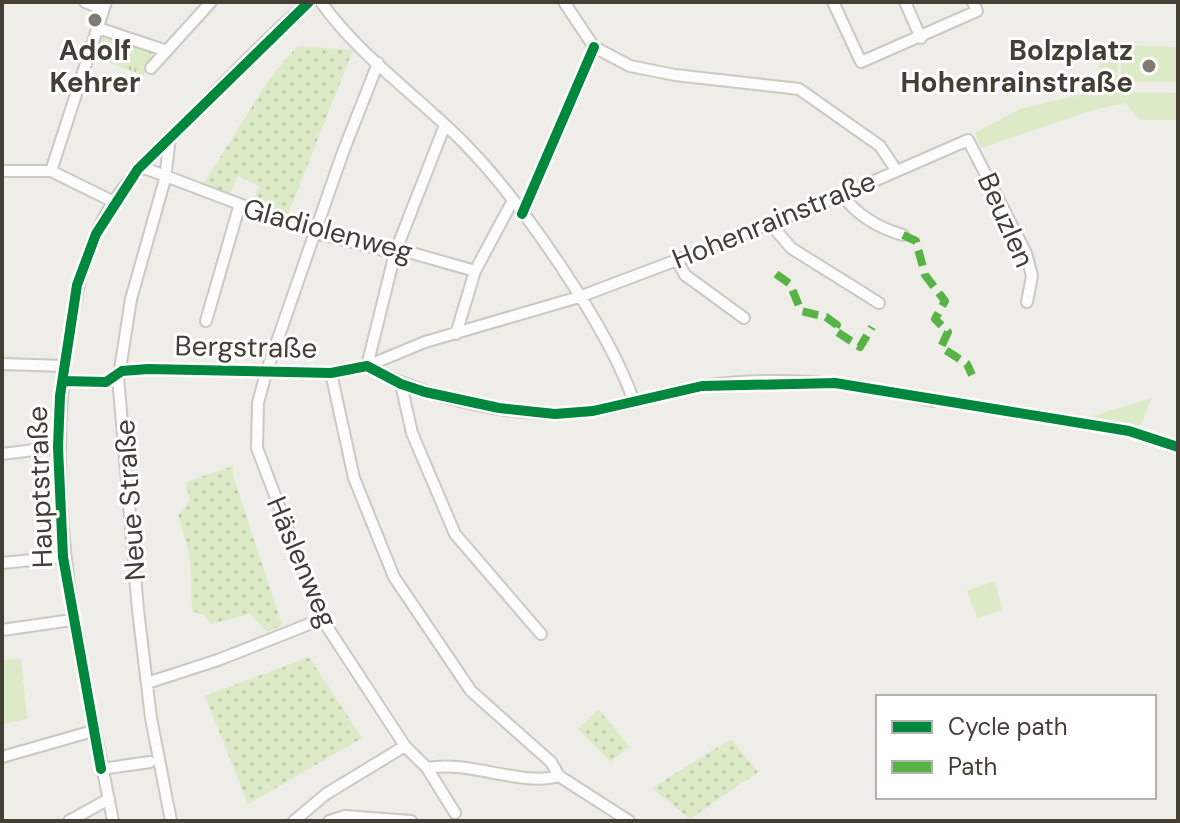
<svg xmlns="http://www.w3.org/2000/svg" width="1180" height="823" viewBox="0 0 1180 823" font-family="'DM Sans',sans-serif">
	<defs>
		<pattern id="park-tufts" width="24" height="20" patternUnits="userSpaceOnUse" patternTransform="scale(2)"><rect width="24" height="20" fill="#dceac7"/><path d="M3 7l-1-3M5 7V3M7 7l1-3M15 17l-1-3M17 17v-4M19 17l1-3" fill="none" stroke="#becaac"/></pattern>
		<pattern id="garden-dots" width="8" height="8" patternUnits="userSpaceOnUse" patternTransform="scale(2)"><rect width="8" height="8" fill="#dceac7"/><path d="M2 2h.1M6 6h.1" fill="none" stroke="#becaac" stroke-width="1.8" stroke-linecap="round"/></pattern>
	</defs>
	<rect width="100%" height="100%" fill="#eeede8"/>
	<!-- grass -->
	<path fill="#dceac7" d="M1121 45 1178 47V82H1121Z
		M1099 47H1117L1118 83 1099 84Z
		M1092 92 1178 93V120H1141L1125 103 1093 110 981 148 975 133 1020 109Z
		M1152 398 1138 430 1080 420Z
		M995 581 1002 610 977 618 967 591Z
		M21 659 27 719 2 724V660Z"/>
	<!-- park -->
	<path fill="url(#park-tufts)" d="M106 35 156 51 143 75 93 57 100 39Z"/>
	<!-- garden -->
	<path fill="url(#garden-dots)" d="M298 46 353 50 287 217 252 205 259 186 238 176 229 194 202 186 272 75Z
		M233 466V475L282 625 267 632 250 614 211 624 204 615 192 611 190 557 178 514 190 501 186 482Z
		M309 657 362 738 248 804 205 696Z
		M598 709 629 746 611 762 578 729Z
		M731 739 758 772 690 819 652 788Z"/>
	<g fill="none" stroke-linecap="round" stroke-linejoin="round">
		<!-- minor casing -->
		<g stroke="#cbc9c4" stroke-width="14">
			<path id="minor" d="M85 2 103 9
				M321 2C359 56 418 96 464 143 520 200 608 326 634 402
				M564 2 594 47 630 66 675 75 799 89 880 146 896 170
				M833 2 861 62 977 11 973 2
				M905 2 921 38
				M98 28 164 50
				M378 63 343 152 266 373 258 403 257 448 322 619 405 746 427 768 455 813
				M151 68 211 2
				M138 169H147L316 233 395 253 405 251 475 271
				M2 171H51L114 202
				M51 171 106 2
				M842 195C858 216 878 228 903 235
				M769 222 791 248 879 303
				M677 260 685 275 744 318
				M206 321 239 207
				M456 334 475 271 512 202
				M2 364 65 366
				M367 366C428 399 521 421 590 411 629 406 665 392 703 386 779 375 859 383 933 401
				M367 366 395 253 445 125
				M122 371 148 369 331 373 367 366 425 342 579 297 677 260 842 195 968 140 1026 253 1032 276 1027 302
				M331 373 354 478 394 577 471 691 551 762 559 776 629 821
				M119 376 131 299 165 179 170 137
				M118 377 138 610 151 718 171 821
				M63 381 106 382 118 377
				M401 384 412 433 455 534 541 634
				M2 454 58 447
				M2 563 63 557
				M2 630 72 620
				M147 683 218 660 322 619
				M2 757 93 731
				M427 768C471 760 521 787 559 776
				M101 769 150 762
				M69 821 109 799
				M113 821C81 657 44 518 67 349 75 296 84 246 114 201 136 168 165 143 192 116 230 77 267 37 309 2
				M294 821 326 794 405 746
				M329 821 345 816 411 821"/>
		</g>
		<!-- minor -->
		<use href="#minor" stroke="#fcfcfc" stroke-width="10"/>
		<!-- quiet -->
		<path stroke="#57b346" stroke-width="8" stroke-dasharray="16 8" stroke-linecap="butt" d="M903 235 916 241 925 275 945 301 935 319 948 332 941 347 967 364 972 375
			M776 274 790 284 801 311 826 317 837 325 834 330 860 347 872 327"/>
		<!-- cycleway casing -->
		<g stroke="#fff" stroke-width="15">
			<path id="cycleway" d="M522 214 594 47
				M63 381 106 382 122 371 148 369 331 373 367 366 401 384 425 392 499 408 555 414 593 411 702 386 835 383 1129 431 1178 447
				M101 769 63 557 58 447 60 396 77 285 96 234 138 169 309 2"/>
		</g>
		<!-- cycleway -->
		<use href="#cycleway" stroke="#00873e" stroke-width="10"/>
	</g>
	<!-- markers -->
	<g fill="#807b73" stroke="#fff" stroke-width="3">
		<circle cx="95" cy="20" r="8"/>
		<circle cx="1149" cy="66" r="8"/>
	</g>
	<g text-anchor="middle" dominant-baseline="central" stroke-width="6" stroke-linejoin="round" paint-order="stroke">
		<!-- poi labels -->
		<g font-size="28" font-weight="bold" fill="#443e34" stroke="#fff">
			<text x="95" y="50">Adolf<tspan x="95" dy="32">Kehrer</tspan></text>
			<text x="1133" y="50" text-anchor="end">Bolzplatz<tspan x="1133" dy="32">Hohenrainstraße</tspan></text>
		</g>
		<!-- street labels -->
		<g font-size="28" fill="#443e34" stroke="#fff">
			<text transform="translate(774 220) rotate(-22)">Hohenrainstraße</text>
			<text transform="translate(1006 220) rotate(66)">Beuzlen</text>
			<text transform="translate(328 230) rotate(15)">Gladiolenweg</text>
			<text transform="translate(246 347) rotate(1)">Bergstraße</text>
			<text transform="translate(40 487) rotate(-92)">Hauptstraße</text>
			<text transform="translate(130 500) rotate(-94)">Neue Straße</text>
			<text transform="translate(302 562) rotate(67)">Häslenweg</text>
		</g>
	</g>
	<!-- border -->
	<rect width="1180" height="823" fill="none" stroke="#443e34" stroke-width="8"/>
	<!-- legend -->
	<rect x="876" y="695" width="280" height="104" fill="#ffffff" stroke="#b4b2ae" stroke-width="2"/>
	<rect x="892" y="721" width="40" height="12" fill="#00873e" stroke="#b4b2ae" stroke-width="2"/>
	<text x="948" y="735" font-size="24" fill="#443e34">Cycle path</text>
	<rect x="892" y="761" width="40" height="12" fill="#57b346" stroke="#b4b2ae" stroke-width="2"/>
	<text x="948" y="775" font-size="24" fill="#443e34">Path</text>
</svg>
